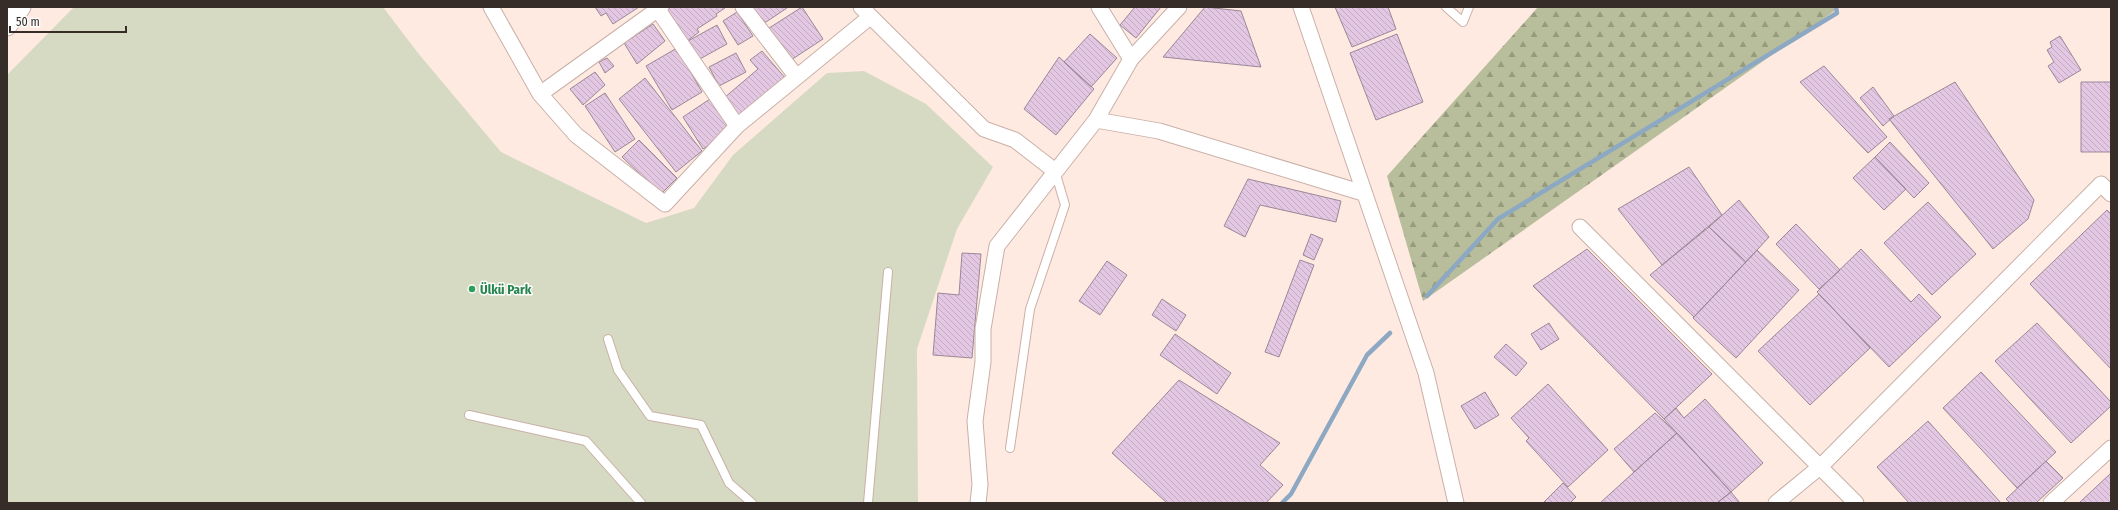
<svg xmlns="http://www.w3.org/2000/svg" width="2118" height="510" viewBox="0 0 2118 510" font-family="'Fira Sans Condensed',sans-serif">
	<defs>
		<pattern id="forest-firs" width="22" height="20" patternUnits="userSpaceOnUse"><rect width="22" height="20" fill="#b8be9b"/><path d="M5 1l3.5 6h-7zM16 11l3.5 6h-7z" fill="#969b7e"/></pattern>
		<pattern id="building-back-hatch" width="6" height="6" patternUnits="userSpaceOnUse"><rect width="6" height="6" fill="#e4c7e2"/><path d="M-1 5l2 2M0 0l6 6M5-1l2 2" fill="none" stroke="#c4abc2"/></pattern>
	</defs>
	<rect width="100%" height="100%" fill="#ffeae2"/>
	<!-- forest -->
	<path fill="url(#forest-firs)" d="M1538 7H1840L1423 301 1387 176Z"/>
	<!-- pitch -->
	<path fill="#d6dac2" d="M74 7H383L418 53 501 152 646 223 694 208 733 155 827 73 864 71 926 104 993 167 957 229 917 349 918 503H7V75Z"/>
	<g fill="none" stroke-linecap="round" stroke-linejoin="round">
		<!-- stream -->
		<path stroke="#8da8c3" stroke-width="4.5" d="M1427 296 1498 219 1837 13 1836 7
			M1282 503 1291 494 1367 355 1390 333"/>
	</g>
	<!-- building -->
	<path fill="url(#building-back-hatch)" stroke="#9a8898" d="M595 7H639L613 24 606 13 601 16Z
		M671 7H724L725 8 716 14 717 16 697 29 699 32 687 41 667 10Z
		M756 7H787V8L763 24 753 8Z
		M802 7 823 39 788 62 766 30Z
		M1135 7H1161L1136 38 1120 25Z
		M1205 7 1241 11 1261 67 1163 57Z
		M1335 7H1388L1396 29 1352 47Z
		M737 12 753 36 738 45 723 21Z
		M653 24 665 41 637 64 624 43Z
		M717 25 727 44 698 60 688 41Z
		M1090 34 1117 58 1091 87 1064 62Z
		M1397 34 1423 102 1376 120 1350 53Z
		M2060 36 2081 70 2059 83 2048 66 2054 62 2047 50 2052 47 2050 42Z
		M677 48 702 92 672 110 646 66Z
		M762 51 786 79 741 118 724 98 758 69 750 60Z
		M736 53 746 72 719 86 709 67Z
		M1059 57 1094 89 1056 135 1024 109Z
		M607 58 614 66 605 73 599 62Z
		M1824 66 1887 137 1868 153 1800 82Z
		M595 72 605 85 583 105 570 89Z
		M645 78 702 151 676 172 619 99Z
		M1955 82 2034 200 2028 219 1993 249 1889 119Z
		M2081 82H2111V152H2081Z
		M1873 87 1894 116 1883 126 1860 98Z
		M605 93 635 139 615 152 585 106Z
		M710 99 731 131 703 149 683 117Z
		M639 140 677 178 661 194 622 157Z
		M1890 142 1929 183 1914 198 1875 157Z
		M1875 157 1906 189 1884 210 1853 178Z
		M1689 167 1722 215 1662 265 1618 209Z
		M1248 179 1341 201 1336 222 1260 205 1245 237 1224 226Z
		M1739 200 1769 237 1746 262 1709 227Z
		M1928 202 1976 254 1932 295 1884 243Z
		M2107 210 2111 214V369L2030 284Z
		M1796 224 1840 270 1819 289 1776 244Z
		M1709 227 1746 262 1694 317 1650 275Z
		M1311 234 1323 239 1314 260 1303 255Z
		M1587 249 1712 374 1664 419 1533 286Z
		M1861 249 1911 302 1919 294 1941 317 1889 367 1817 292Z
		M1757 250 1799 290 1736 358 1693 318Z
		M962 253 981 254 972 358 933 355 938 293 959 295Z
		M1300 260 1314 265 1279 357 1265 352Z
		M1107 261 1127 275 1100 315 1079 301Z
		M1819 294 1870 348 1810 405 1758 351Z
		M1162 299 1186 315 1176 331 1152 315Z
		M1549 323 1559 339 1541 350 1531 334Z
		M2037 323 2111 402V406L2071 443 1995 361Z
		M1175 334 1231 373 1217 394 1160 355Z
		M1506 344 1527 363 1516 376 1494 357Z
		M1981 372 2056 452 2017 488 1943 408Z
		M1179 380 1280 443 1260 465 1283 485 1266 503H1167L1112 453Z
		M1548 384 1608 450 1568 487 1526 441 1529 438 1511 418Z
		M1485 392 1499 415 1475 429 1461 406Z
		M1705 399 1763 463 1731 492 1664 419 1676 408 1684 418Z
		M1655 413 1677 433 1634 472 1614 449Z
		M1928 421 2001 503H1909L1877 467Z
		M1677 433 1731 492 1717 503H1600Z
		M2046 461 2063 478 2036 503H2010L2006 499Z
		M2111 473V503H2079Z
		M1563 483 1576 497 1570 503H1543Z
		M1731 492 1740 503H1717Z"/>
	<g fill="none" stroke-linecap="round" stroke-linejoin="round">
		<!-- service casing -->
		<g stroke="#c9b0a7" stroke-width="10">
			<path id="service" d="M1446 7 1463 22 1469 7
				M608 339 618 370 650 416 701 425 729 483 752 503
				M469 415 586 441 641 503
				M1010 448 1030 309 1065 205 1055 171
				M868 503 888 272"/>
		</g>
		<!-- minor casing -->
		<g stroke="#c9b0a7" stroke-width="17">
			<path id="minor" d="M491 7 540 94 576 135 665 204 737 126 870 17
				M656 7 737 126
				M743 7 796 76
				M861 7 984 129 1015 140 1055 171
				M1099 7 1131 59
				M1301 7 1426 373 1456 503
				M540 94 661 7
				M1096 120 1159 131 1363 193
				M1580 227 1856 503
				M978 503 980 485 975 421 983 362V329L997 246 1096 120 1131 59 1179 7
				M1776 503 1821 466 2101 184 2111 194
				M2051 503 2111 448"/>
		</g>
		<!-- tertiary casing -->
		<g stroke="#c9b0a7" stroke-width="21">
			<path id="tertiary" d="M7 26 21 7"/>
		</g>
		<!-- service -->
		<use href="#service" stroke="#fff" stroke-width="8"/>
		<!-- minor -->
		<use href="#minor" stroke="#fff" stroke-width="15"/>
		<!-- tertiary -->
		<use href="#tertiary" stroke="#fff" stroke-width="19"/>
	</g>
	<!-- markers -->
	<circle fill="#2e9e5b" stroke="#fcfcfc" stroke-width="1.5" cx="472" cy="289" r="4"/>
	<g text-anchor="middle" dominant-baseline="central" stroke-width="3" stroke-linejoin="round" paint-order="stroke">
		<!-- leisure labels -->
		<g font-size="13" font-weight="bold" fill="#27864d" stroke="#fcfcfc" text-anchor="start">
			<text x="480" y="289">Ülkü Park</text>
		</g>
	</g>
	<!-- border -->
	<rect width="2118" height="510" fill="none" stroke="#362d29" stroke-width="16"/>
	<!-- scale -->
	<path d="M10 26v6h116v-6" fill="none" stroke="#362d29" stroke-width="2"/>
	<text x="16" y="26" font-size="12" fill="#362d29" stroke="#fcfcfc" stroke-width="3" paint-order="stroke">50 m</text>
</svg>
